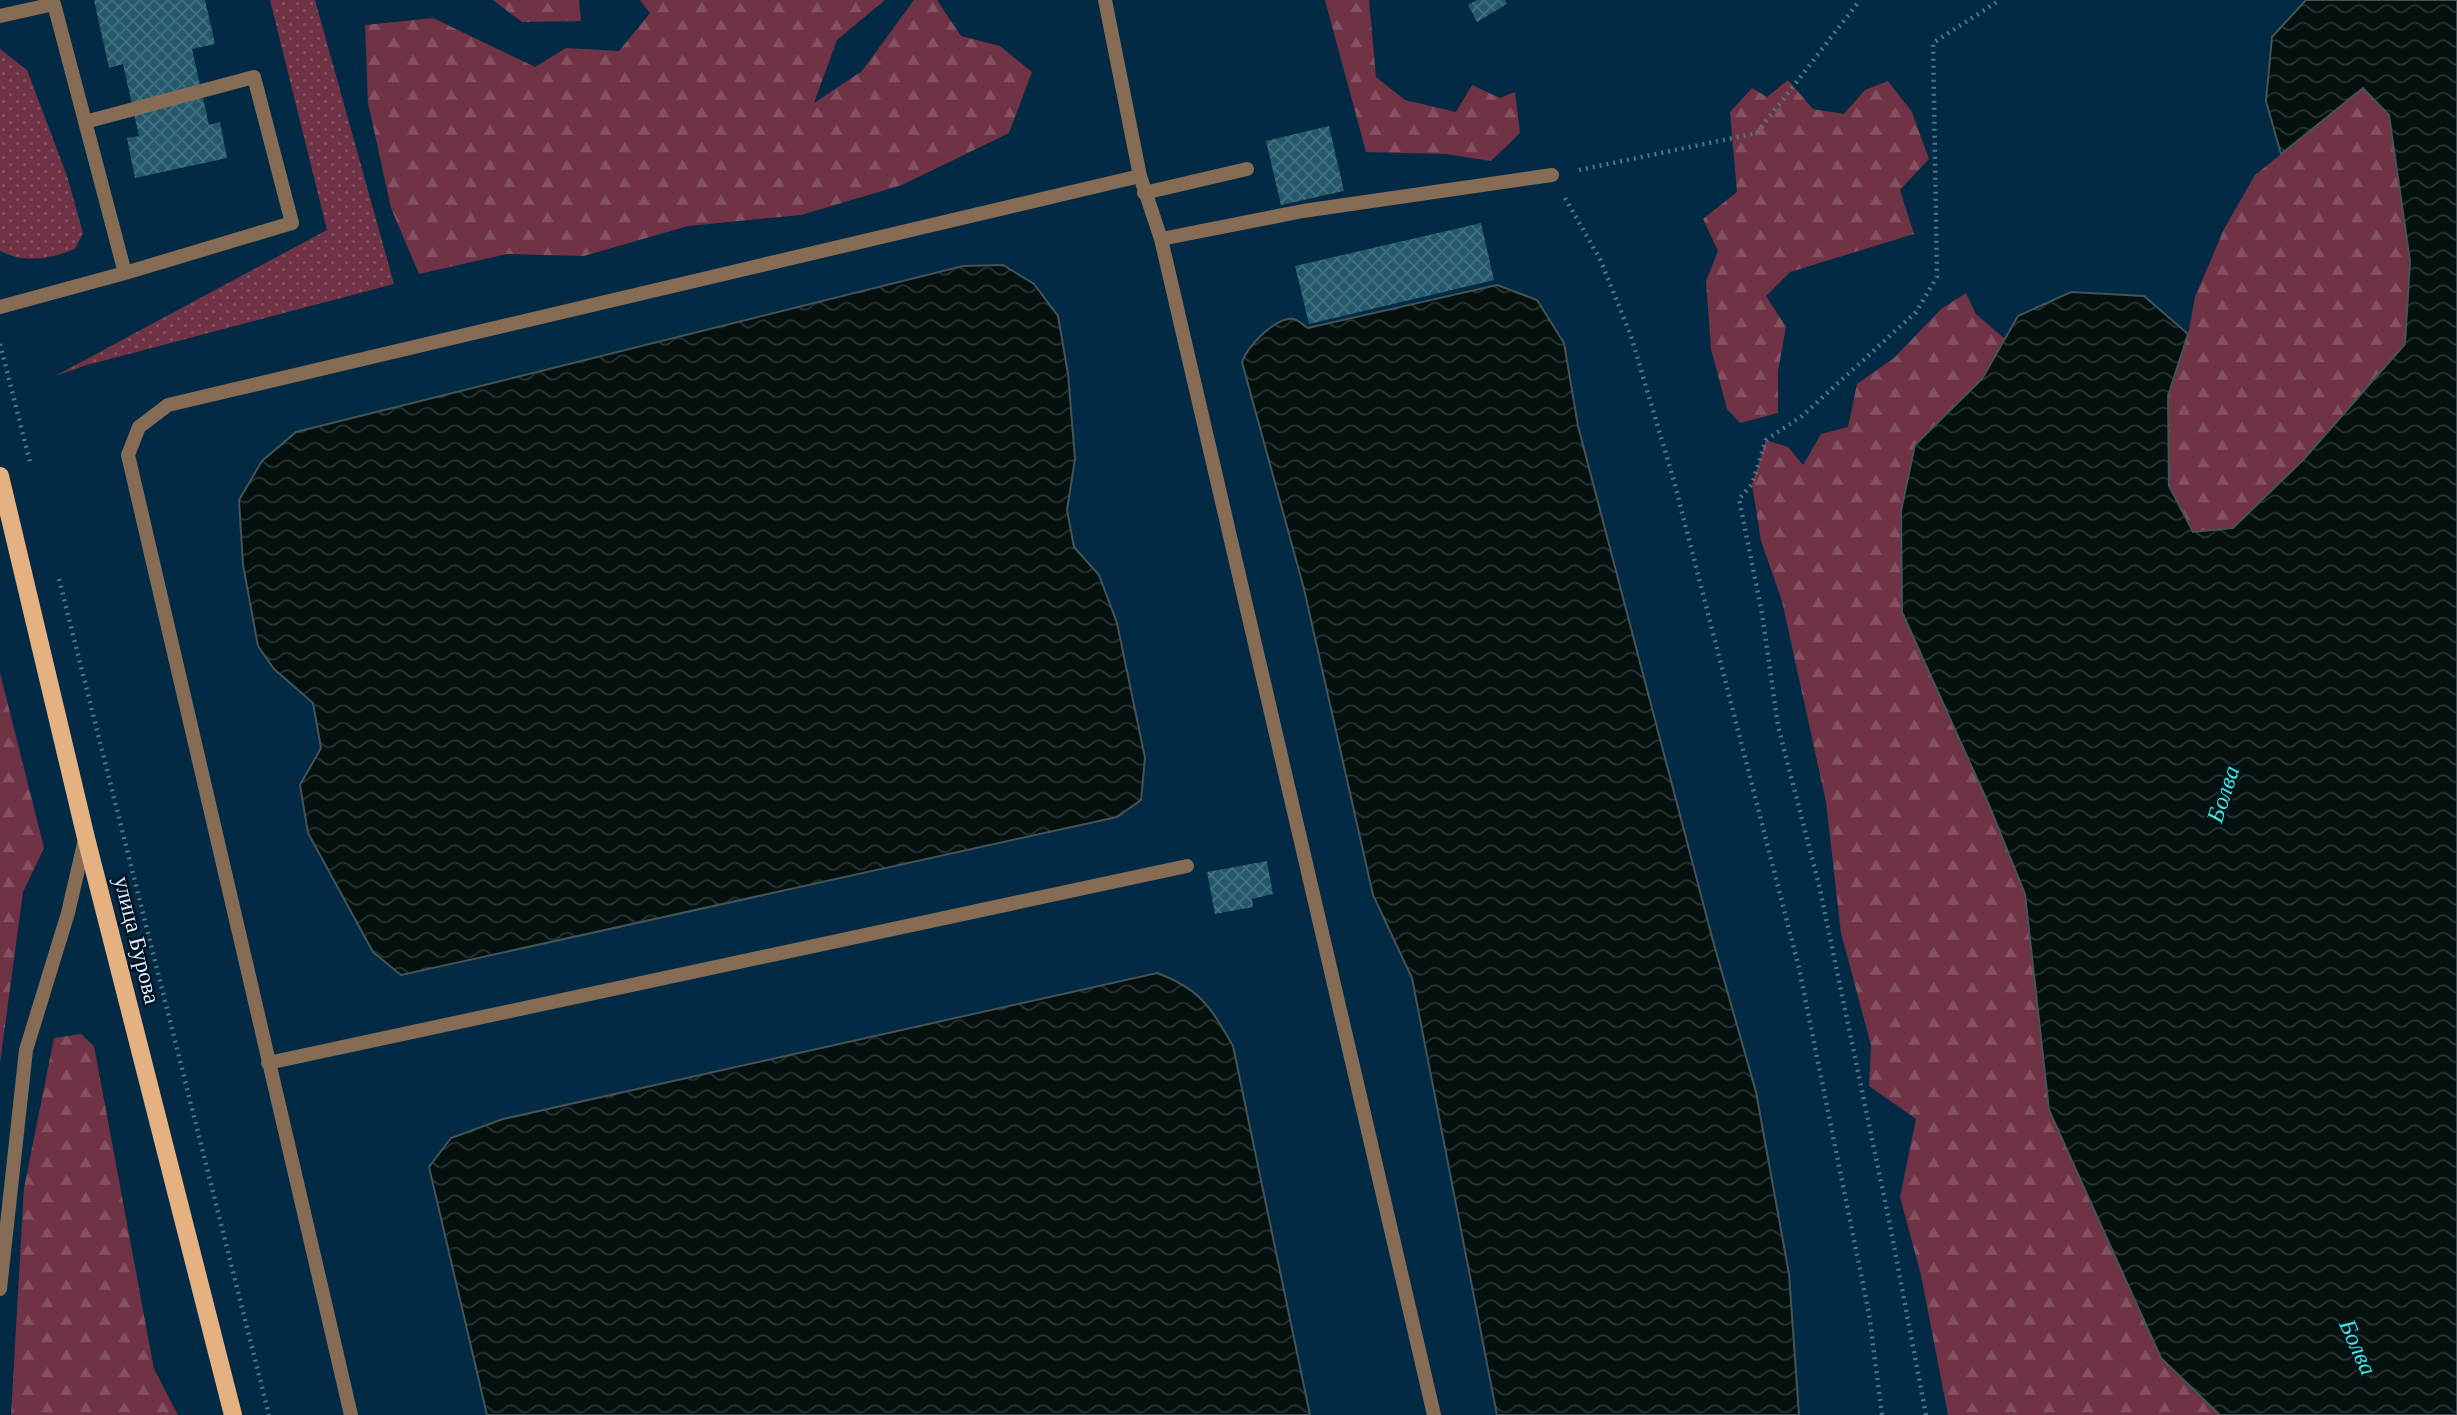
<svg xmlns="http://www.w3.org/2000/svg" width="2457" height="1415" viewBox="0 0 2457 1415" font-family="'Times New Roman',serif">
	<defs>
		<pattern id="grass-dots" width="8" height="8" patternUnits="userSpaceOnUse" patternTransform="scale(1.75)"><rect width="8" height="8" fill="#703345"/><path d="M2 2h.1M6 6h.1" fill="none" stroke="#845161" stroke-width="1.8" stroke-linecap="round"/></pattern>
		<pattern id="forest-firs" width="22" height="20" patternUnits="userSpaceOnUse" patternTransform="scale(1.75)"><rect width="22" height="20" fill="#703345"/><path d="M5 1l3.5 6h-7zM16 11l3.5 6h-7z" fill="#845161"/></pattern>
		<pattern id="water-waves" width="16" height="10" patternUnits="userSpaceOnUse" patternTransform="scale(1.75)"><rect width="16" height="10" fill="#04110f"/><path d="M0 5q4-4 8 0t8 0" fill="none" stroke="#283433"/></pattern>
		<pattern id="building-cross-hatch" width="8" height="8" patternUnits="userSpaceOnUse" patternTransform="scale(1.75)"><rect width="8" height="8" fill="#24596b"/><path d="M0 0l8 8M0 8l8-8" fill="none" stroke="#437181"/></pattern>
	</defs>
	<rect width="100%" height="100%" fill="#032a44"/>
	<!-- grass -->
	<path fill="url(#grass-dots)" d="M270 0H315L394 284 87 365 55 376 327 230Z
		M0 49 27 70 67 176 83 233 75 249C49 259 26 264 0 251Z"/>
	<!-- forest -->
	<path fill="url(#forest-firs)" d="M493 0H579L581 21 522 22Z
		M640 0H885L837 40 814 103 862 71 914 0H937L961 36 1000 46 1032 72 1009 133 902 185 801 215 688 226 584 256 507 254 419 274 391 208 368 103 365 25 433 18 535 67 566 48 619 51 650 13Z
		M1325 0H1369L1376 77 1405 100 1456 112 1472 85 1500 98 1515 92 1520 133 1491 161 1445 154 1366 152Z
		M1788 80 1813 109 1844 114 1865 90 1888 81 1912 112 1929 159 1900 190 1914 234 1790 272 1766 296 1786 327 1778 371V413L1740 423 1727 409 1711 349 1706 281 1718 251 1703 219 1737 192 1730 112 1752 88 1767 97Z
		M2364 87 2389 115 2410 261 2405 344 2303 460 2233 528 2192 532 2169 486 2168 396 2188 334 2195 297 2224 229 2255 175Z
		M1966 293 1976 314 2005 339 1982 379 1915 445 1989 805 2025 894 2049 1110 2161 1358 2220 1415H1948L1921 1275 1900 1197 1916 1119 1869 1086 1871 1045 1841 933 1826 802 1782 601 1761 541 1752 484 1766 440 1788 447 1803 465 1821 434 1848 427 1857 384 1894 358 1941 309Z
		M0 673 44 848 23 892 0 1063Z
		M81 1034 94 1046 154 1369 178 1415H11L24 1188 54 1038Z"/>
	<!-- water -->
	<path fill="url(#water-waves)" stroke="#445357" stroke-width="2" d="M2306 0H2457V1415H2220L2161 1358 2049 1110 2025 894 1989 805 1902 612 1901 511 1915 445 1982 379 2018 316 2071 292 2144 296 2188 334 2168 396 2169 486 2193 532 2233 528 2303 460 2405 344 2410 261 2389 115 2363 88 2281 154 2266 101 2272 37Z
		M1003 265 1034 284 1058 316 1068 374 1075 459 1067 510 1074 547 1099 575 1117 623 1145 758 1141 800 1117 817 401 975 373 952 308 833 300 785 321 748 313 703 274 669 258 646 243 565 239 500 262 461 296 432 963 266Z
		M1497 285 1537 300 1564 343 1578 426 1713 941 1756 1092 1789 1274 1799 1415H1497L1412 978 1373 895 1304 589 1242 362C1248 346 1270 323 1288 319 1297 317 1301 324 1308 328Z
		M1157 973C1200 989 1210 1006 1233 1046L1310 1415H487L429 1167 451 1138 503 1119Z"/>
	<!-- building -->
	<path fill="url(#building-cross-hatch)" d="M94 0H205L215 44 192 49 209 125 220 122 227 158 135 178 127 138 139 136 123 64 109 68Z
		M1477 0H1505L1507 4 1477 22 1468 5Z
		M1329 126 1344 191 1281 205 1266 141Z
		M1481 223 1494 280 1309 324 1295 266Z
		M1267 861 1273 894 1252 899 1253 907 1215 914 1207 872Z"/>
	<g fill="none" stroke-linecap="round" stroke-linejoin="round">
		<!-- path -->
		<path stroke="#527289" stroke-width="4.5" stroke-dasharray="2 5" stroke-linecap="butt" d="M1579 170 1757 133 1860 0
			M1565 198 1600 259 1631 336 1674 481 1799 968 1869 1314 1882 1415
			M0 344 30 462
			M59 579 269 1415
			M1926 1415 1890 1225 1819 885 1778 726 1762 613 1739 499 1752 484 1766 440 1802 416 1916 312 1937 277 1933 43 2000 0"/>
		<!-- service -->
		<path stroke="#866c55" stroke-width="14" d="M1105 0 1140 176 1161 239 1434 1415
			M0 16 54 4 125 273 0 307
			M85 122 254 77 292 223 125 273
			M1144 193 1247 169
			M1161 239 1303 211 1552 175
			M268 1063 1187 866
			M0 1289 26 1050 68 913 85 839
			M351 1415 128 455 139 427 168 405 1140 176"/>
		<!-- primary -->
		<path stroke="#e6b180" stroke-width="18" d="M0 476 86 838 233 1415"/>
	</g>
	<g text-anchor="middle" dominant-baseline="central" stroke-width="5" stroke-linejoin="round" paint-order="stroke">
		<!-- street labels -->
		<g font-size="23" fill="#d9edfe" stroke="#011220">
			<text transform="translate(137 940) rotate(76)">улица Бурова</text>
		</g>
		<!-- water labels -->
		<g font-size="24" font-style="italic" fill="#43e8d5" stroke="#011220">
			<text transform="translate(2223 794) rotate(-72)">Болва</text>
			<text transform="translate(2358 1347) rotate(66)">Болва</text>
		</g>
	</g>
</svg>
